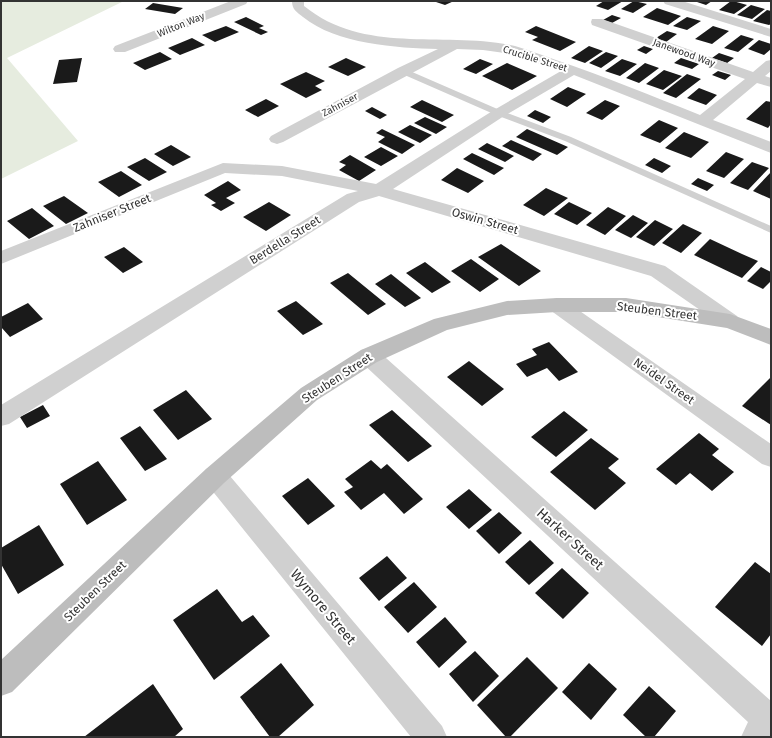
<svg xmlns="http://www.w3.org/2000/svg" width="772" height="738" viewBox="0 0 772 738" font-family="'Fira Sans',sans-serif">
	<rect width="100%" height="100%" fill="#fff"/>
	<!-- green -->
	<path fill="#e6ecdf" d="M1 1H124L7 58 78 141 1 179Z"/>
	<!-- building -->
	<path fill="#1a1a1a" d="M433 1H454L445 5Z
		M604 1H623L608 10 596 6Z
		M634 1 647 4 633 13 621 9Z
		M694 1H712L706 5Z
		M731 1H733L747 5 734 14 719 10Z
		M153 3 183 8 175 14 145 9Z
		M751 5 765 9 752 19 737 15Z
		M657 8 681 16 668 25 643 17Z
		M767 10 771 11V24L769 25 753 21Z
		M612 15 621 18 612 23 603 20Z
		M246 17 264 26 259 28 268 32 261 35 234 22Z
		M687 17 701 21 687 30 673 26Z
		M226 26 239 32 215 42 202 35Z
		M536 26 576 42 560 51 532 40 538 37 525 32Z
		M713 26 729 31 712 44 695 39Z
		M667 31 677 34 666 42 656 38Z
		M741 35 754 39 738 52 724 48Z
		M192 38 205 45 180 55 168 48Z
		M759 40 771 44V49L764 55 748 49Z
		M589 46 603 51 585 63 571 58Z
		M644 46 653 49 646 54 637 50Z
		M160 52 172 59 145 70 133 63Z
		M606 52 618 56 601 68 589 63Z
		M719 53 734 58 727 63 712 58Z
		M82 58 77 82 53 84 59 60Z
		M346 58 366 67 348 76 328 67Z
		M681 58 699 64 692 69 674 63Z
		M480 59 493 64 476 74 463 69Z
		M622 59 637 64 620 76 605 71Z
		M507 63 537 76 512 90 482 76Z
		M645 63 659 68 639 83 626 78Z
		M664 70 682 76 663 90 646 84Z
		M718 71 731 75 725 80 712 75Z
		M306 72 325 81 315 86 322 90 306 98 280 84Z
		M687 74 701 79 676 98 663 93Z
		M568 87 586 94 567 107 550 99Z
		M699 88 717 95 706 105 687 98Z
		M266 99 279 106 258 117 245 110Z
		M422 100 454 115 442 122 410 107Z
		M605 100 620 106 602 120 586 113Z
		M766 101 771 102V124L768 128 746 119Z
		M372 107 387 115 380 119 365 111Z
		M535 110 551 117 543 123 527 116Z
		M425 117 447 127 436 134 414 123Z
		M659 120 678 128 660 143 640 135Z
		M410 125 432 135 420 143 398 132Z
		M382 129 415 145 402 154 378 142 385 137 376 133Z
		M527 129 568 147 557 155 516 137Z
		M684 132 709 142 691 158 665 148Z
		M511 140 542 154 533 161 502 146Z
		M487 143 514 156 505 162 478 149Z
		M171 145 191 157 173 166 154 154Z
		M381 147 398 156 381 166 364 157Z
		M726 152 744 159 724 178 706 171Z
		M472 153 504 168 494 175 463 159Z
		M350 155 376 170 359 181 339 170 346 165 339 162Z
		M145 158 167 172 149 181 127 167Z
		M654 158 671 166 662 173 645 165Z
		M752 162 769 168 748 190 730 183Z
		M457 168 484 181 468 193 441 180Z
		M121 171 142 185 119 197 98 182Z
		M771 172V199L753 191Z
		M698 178 714 185 707 191 691 184Z
		M228 181 241 190 226 198 235 203 221 211 211 205 216 203 204 195Z
		M546 188 568 198 544 216 523 205Z
		M64 196 88 213 66 224 43 206Z
		M269 202 291 215 266 231 243 217Z
		M569 202 592 213 577 225 554 214Z
		M608 207 626 216 605 235 586 225Z
		M32 208 54 226 29 239 7 221Z
		M633 215 648 223 631 238 615 230Z
		M655 220 673 229 654 246 636 237Z
		M683 224 702 233 681 253 662 243Z
		M710 239 742 254 758 261 742 278 694 255Z
		M501 244 541 271 519 286 478 257Z
		M124 247 143 262 123 273 104 257Z
		M471 259 499 279 480 292 451 271Z
		M425 262 451 282 432 293 406 273Z
		M761 267 771 272V281L763 289 747 281Z
		M348 273 386 304 368 315 330 283Z
		M391 274 421 298 405 307 375 284Z
		M296 301 323 324 303 335 277 311Z
		M28 303 43 319 10 337 1 327V317Z
		M549 342 578 372 559 381 547 368 527 377 516 364 537 355 532 349Z
		M469 361 504 389 482 406 447 377Z
		M771 377V425L742 406Z
		M186 390 212 419 178 440 153 410Z
		M43 405 50 416 27 428 20 417Z
		M392 410 432 446 408 462 369 425Z
		M564 411 588 430 556 457 531 437Z
		M140 426 167 459 145 471 120 438Z
		M699 433 719 449 712 455 734 472 712 491 690 473 676 485 656 469Z
		M591 438 619 459 608 468 626 483 595 510 550 472Z
		M371 460 381 469 387 464 423 499 404 514 384 493 361 510 344 492 353 487 345 479Z
		M98 461 127 500 87 525 60 484Z
		M308 478 335 506 308 525 282 496Z
		M469 489 492 510 469 529 446 507Z
		M499 512 522 533 499 554 476 531Z
		M39 525 64 565 18 594 1 564V548Z
		M530 540 554 563 529 585 505 562Z
		M387 556 407 578 379 601 359 578Z
		M755 562 771 574V634L762 646 715 607Z
		M562 568 589 593 563 619 535 593Z
		M414 582 437 607 408 633 384 607Z
		M217 589 242 622 253 615 270 636 214 680 173 620Z
		M445 617 467 642 439 668 416 642Z
		M475 651 499 676 473 702 449 674Z
		M527 657 558 688 510 737H506L477 705Z
		M281 663 314 705 278 737H270L240 697Z
		M589 663 617 689 591 720 562 692Z
		M153 684 183 729 174 737H84Z
		M649 686 676 711 654 737H646L623 715Z"/>
	<g fill="none" stroke-linecap="round" stroke-linejoin="round">
		<!-- lane -->
		<path fill="#d0d0d0" fill-rule="evenodd" d="M403 68 502 111 571 137 771 226V233L565 141 496 115 400 73V69Z"/>
		<!-- street -->
		<path fill="#d0d0d0" fill-rule="evenodd" d="M231 1H248L246 4 125 52H115L113 49 115 46Z
			M292 1H304V6C366 56 444 30 515 46 529 50 542 55 556 60 604 76 652 96 700 115L745 79 592 25 591 22 592 19H602L753 72 766 61 771 60V71L765 76 771 78V87L757 83 713 120 771 142V153L574 75 504 116 393 189 665 266 737 316 740 321 737 326 730 328 723 326 651 276 379 196 359 202 9 424 1 426V405L347 194 358 191 282 176 225 173 1 264V251L223 163 282 166 376 184 494 110 561 71 511 54 483 50 457 49 283 142 277 144 271 142 269 139 271 136 398 68 438 49C397 48 336 44 303 17 297 12 292 10 292 1Z
			M663 1H682L771 29V37L665 4Z
			M557 298 564 300 771 444V467L762 464 550 310 547 305 550 300Z
			M369 348 377 350 771 701V737H741L748 722 361 362 358 356 361 350Z
			M215 465 224 469 442 726 447 737H411L206 483 203 476 206 469Z"/>
		<!-- secondary -->
		<path fill="#bdbdbd" fill-rule="evenodd" d="M557 298H626L730 314 771 329V345L727 328 626 312H557L507 315 447 330 377 362 317 400 224 483 12 692 1 696V660L206 469 301 388 361 350 434 319 507 301Z"/>
	</g>
	<g text-anchor="middle" dominant-baseline="central" stroke-width="4" stroke-linejoin="round" paint-order="stroke">
		<!-- far-street labels -->
		<g font-size="10" fill="#333" stroke="#fff">
			<text transform="translate(181 25) rotate(-22)">Wilton Way</text>
			<text transform="translate(684 53) rotate(20)">Janewood Way</text>
			<text transform="translate(535 59) rotate(17)">Crucible Street</text>
			<text transform="translate(340 105) rotate(-28)">Zahniser</text>
		</g>
		<!-- street labels -->
		<g font-size="12" fill="#333" stroke="#fff">
			<text transform="translate(112 213) rotate(-22)">Zahniser Street</text>
			<text transform="translate(485 221) rotate(16)">Oswin Street</text>
			<text transform="translate(285 240) rotate(-32)">Berdella Street</text>
			<text transform="translate(657 311) rotate(7)">Steuben Street</text>
			<text transform="translate(337 378) rotate(-33)">Steuben Street</text>
			<text transform="translate(664 381) rotate(35)">Neidel Street</text>
			<text transform="translate(95 591) rotate(-44)">Steuben Street</text>
		</g>
		<!-- near-street labels -->
		<g font-size="14" fill="#333" stroke="#fff">
			<text transform="translate(570 539) rotate(42)">Harker Street</text>
			<text transform="translate(323 607) rotate(50)">Wymore Street</text>
		</g>
	</g>
	<!-- border -->
	<rect width="772" height="738" fill="none" stroke="#333333" stroke-width="4"/>
</svg>
